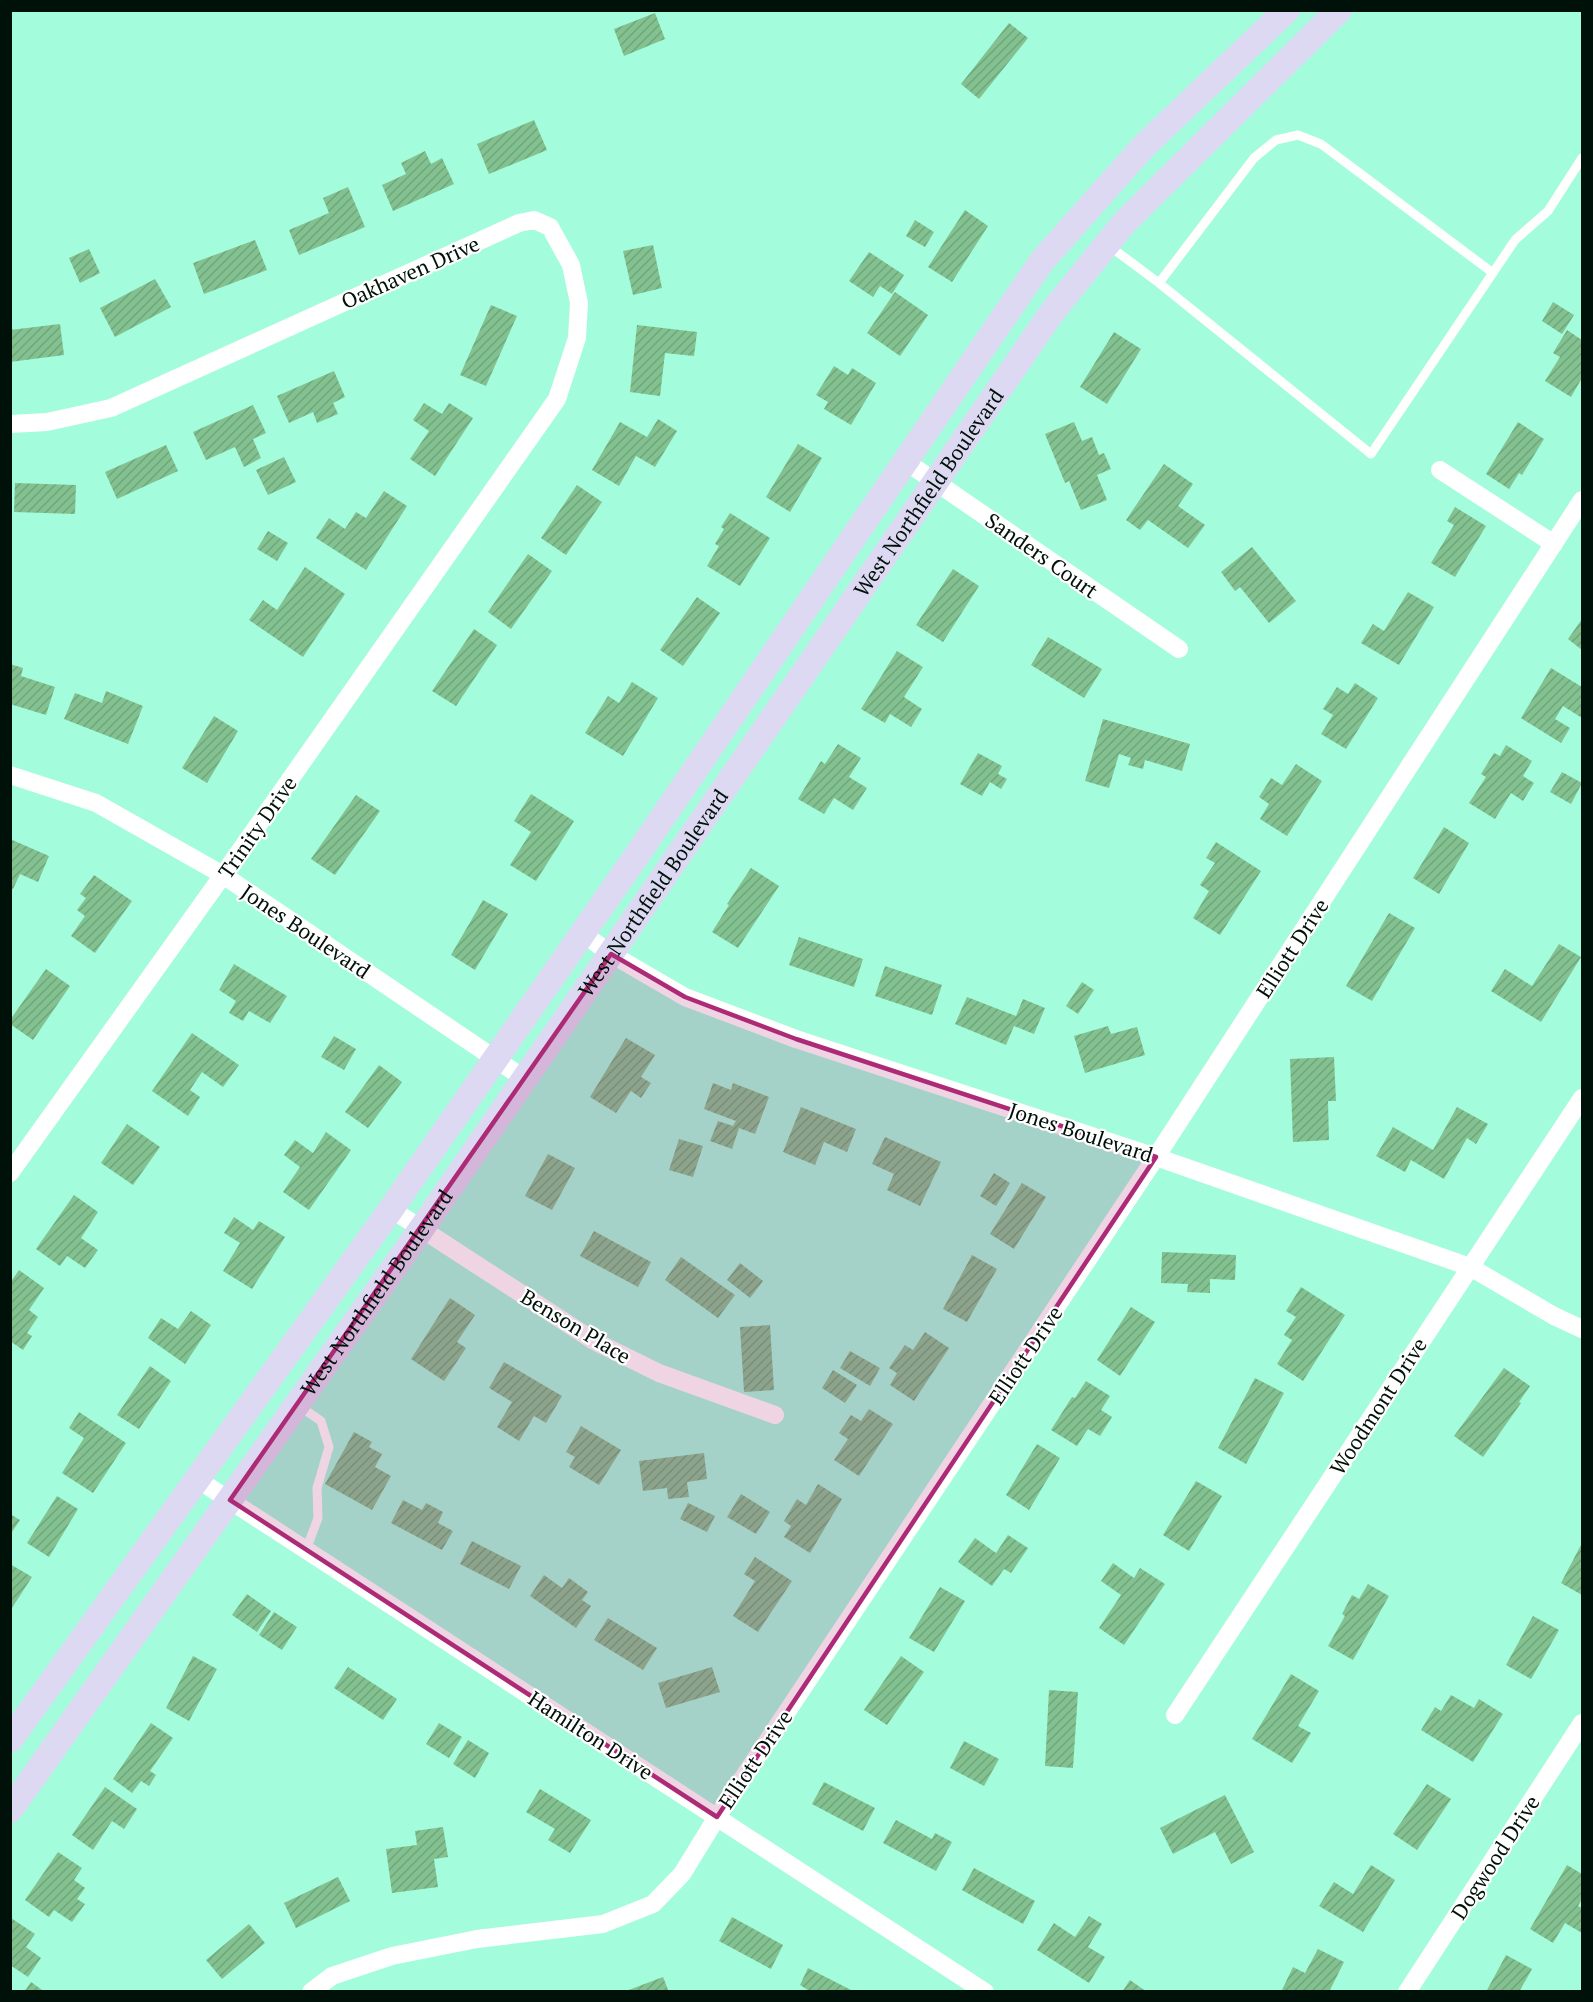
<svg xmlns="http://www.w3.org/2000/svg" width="1593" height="2002" viewBox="0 0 1593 2002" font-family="'PT Serif',serif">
	<defs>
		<pattern id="building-hatch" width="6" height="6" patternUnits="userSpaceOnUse" patternTransform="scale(1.5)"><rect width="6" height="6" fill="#83c290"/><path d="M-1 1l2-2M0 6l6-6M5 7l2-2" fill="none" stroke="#6fa67b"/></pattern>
	</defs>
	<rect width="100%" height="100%" fill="#a3fcdc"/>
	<!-- building -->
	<path fill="url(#building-hatch)" d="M655 13 665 39 624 56 614 29Z
		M1009 23 1028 38 979 99 961 84Z
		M534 120 547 150 489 174 477 144Z
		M425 151 431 164 442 158 454 184 393 211 382 185 406 174 401 163Z
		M348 187 365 227 299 255 289 230 329 213 323 198Z
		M965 210 988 226 952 282 928 267Z
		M915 220 934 232 925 247 906 236Z
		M255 240 267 270 204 294 193 263Z
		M653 245 662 288 633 295 623 251Z
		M89 249 100 273 80 283 69 258Z
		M869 252 904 275 892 294 880 286 873 297 849 281Z
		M155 279 171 307 115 337 100 308Z
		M895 292 928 315 900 356 867 333Z
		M1553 302 1574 315 1562 334 1542 321Z
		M491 305 517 316 486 386 460 375Z
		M60 324 64 355 10 362V330Z
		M637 325 697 332 694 356 665 353 660 396 630 392Z
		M1567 330 1582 340V378L1571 397 1545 381 1560 357 1553 353Z
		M1114 332 1141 349 1107 404 1080 387Z
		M834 366 848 375 852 368 876 383 851 425 824 409 828 402 816 395Z
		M334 371 345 397 333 403 338 414 317 423 313 412 289 423 277 396Z
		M424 403 442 414 449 403 473 418 435 476 410 459 429 431 413 420Z
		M253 405 266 433 253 439 261 458 244 467 235 447 206 460 193 432Z
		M658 419 677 431 655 467 636 456 619 486 592 470 620 422 647 437Z
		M1074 422 1082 441 1092 437 1099 455 1104 453 1111 469 1097 475 1107 500 1081 510 1069 481 1065 483 1045 434Z
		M1518 422 1544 439 1522 475 1519 473 1509 489 1486 474Z
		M798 444 822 458 790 512 766 497Z
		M166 445 178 471 117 499 105 472Z
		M284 457 296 482 268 495 256 470Z
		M1164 464 1193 484 1178 506 1205 525 1188 548 1148 520 1140 530 1126 520Z
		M15 483 76 485 75 514 14 512Z
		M577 485 602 502 566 555 541 538Z
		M384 491 407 506 366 570 316 538 329 518 345 529 356 512 366 518Z
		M1455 507 1486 526 1455 577 1431 563 1454 525 1447 521Z
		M730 513 770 538 740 586 707 566 719 546 715 544 724 529 721 527Z
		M268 531 288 543 277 561 257 549Z
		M1252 547 1296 601 1269 623 1240 587 1235 591 1221 572Z
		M528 554 552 571 511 629 488 612Z
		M305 567 345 594 303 657 249 620 263 600 277 610Z
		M953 569 979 586 943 642 916 625Z
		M1408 592 1434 607 1399 665 1361 643 1373 624 1384 631Z
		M697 597 720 613 683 666 660 650Z
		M1582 619V650L1568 639Z
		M474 629 497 645 456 706 432 691Z
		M1048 637 1102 669 1084 698 1031 665Z
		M897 651 923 667 904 697 922 709 911 727 890 714 885 723 861 709Z
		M10 664 23 668 21 676 55 687 46 715 10 704Z
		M1551 668 1582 687V718L1563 706 1555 719 1570 728 1561 743 1521 718Z
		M632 682 658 698 623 756 585 733 608 696 619 703Z
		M1355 683 1378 698 1346 749 1321 734 1333 715 1323 709 1337 687 1348 694Z
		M106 691 143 706 128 744 64 719 75 693 102 703Z
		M214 716 238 731 207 783 182 768Z
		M1103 719 1190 744 1182 771 1145 760 1143 769 1128 765 1131 758 1119 754 1109 788 1085 781Z
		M838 744 861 758 849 777 867 788 853 810 834 798 824 814 798 799 821 761 825 764Z
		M1506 745 1532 761 1523 776 1534 783 1523 801 1511 793 1495 819 1469 803 1486 777 1481 774 1494 753 1500 756Z
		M978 753 1002 766 998 774 1007 779 1001 789 990 782 982 796 960 784Z
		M1296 764 1322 781 1287 836 1260 819 1269 804 1259 797 1271 778 1282 785Z
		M1562 772 1582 783 1571 804 1550 792Z
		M531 794 574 821 536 881 510 865 531 832 514 821Z
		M356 795 380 811 335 875 311 859Z
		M1444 827 1469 843 1439 894 1413 878Z
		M10 839 49 856 38 882 20 874 13 889 10 888Z
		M1216 842 1261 871 1220 935 1193 918 1209 891 1200 885 1215 863 1206 858Z
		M751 868 779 886 738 948 712 932 729 905 727 904Z
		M94 875 132 901 95 953 71 936 85 916 77 910 86 898 80 894Z
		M483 900 508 914 475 970 451 955Z
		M1389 913 1415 928 1372 1001 1346 986Z
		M799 937 863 959 854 987 789 965Z
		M1559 944 1581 957 1541 1022 1491 991 1505 969 1532 986Z
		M234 964 287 996 270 1023 249 1011 243 1021 229 1013 236 1001 219 990Z
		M885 966 942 985 932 1015 875 996Z
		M46 969 70 986 33 1040 10 1024V1020Z
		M1082 982 1094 990 1078 1014 1066 1006Z
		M967 997 1016 1016 1023 999 1045 1008 1034 1034 1014 1026 1006 1045 955 1024Z
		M1108 1026 1111 1034 1137 1027 1145 1055 1085 1073 1074 1036Z
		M192 1033 239 1065 223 1087 202 1072 190 1090 200 1097 188 1116 152 1091Z
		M334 1036 356 1049 344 1070 321 1057Z
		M626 1038 655 1055 641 1077 651 1083 641 1098 631 1091 616 1113 590 1097Z
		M1334 1057 1336 1101H1328L1329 1140 1293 1142 1290 1059Z
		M379 1065 402 1082 368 1128 345 1112Z
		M713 1083 731 1090 733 1083 769 1097 755 1134 739 1128 732 1149 710 1141 718 1121 733 1126 736 1121 704 1109Z
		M801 1107 856 1129 847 1152 824 1142 815 1165 783 1152Z
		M1457 1107 1488 1124 1476 1144 1467 1138 1444 1179 1411 1160 1405 1172 1376 1156 1393 1127 1433 1150Z
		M127 1124 160 1147 133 1185 101 1163Z
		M326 1132 351 1150 309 1210 283 1192 300 1167 284 1155 295 1140 313 1153Z
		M885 1137 941 1162 920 1206 887 1190 894 1174 872 1164Z
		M679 1139 703 1146 693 1177 669 1170Z
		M548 1154 575 1168 552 1210 525 1196Z
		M994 1173 1010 1183 996 1206 980 1196Z
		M1022 1183 1046 1197 1014 1249 990 1234Z
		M74 1195 98 1212 81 1238 98 1250 85 1268 67 1256 60 1266 36 1249Z
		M234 1217 253 1230 259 1221 285 1237 252 1289 223 1271 240 1243 224 1233Z
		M594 1231 651 1262 638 1287 580 1256Z
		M1162 1252 1236 1255 1235 1280 1210 1279V1293L1187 1292 1188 1284 1161 1283Z
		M972 1255 997 1269 967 1322 943 1309Z
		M681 1257 735 1295 718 1318 665 1280Z
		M740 1263 763 1281 750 1298 727 1280Z
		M19 1270 44 1288 29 1310 38 1317 27 1333 32 1336 23 1350 10 1341V1283Z
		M1301 1287 1345 1315 1303 1381 1277 1364 1292 1340 1284 1335 1296 1317 1286 1311Z
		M450 1298 475 1315 457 1342 466 1348 444 1381 411 1359Z
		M1131 1307 1155 1322 1120 1376 1097 1360Z
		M191 1311 211 1325 185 1364 148 1338 161 1318 178 1329Z
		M770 1325 774 1390 744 1392 740 1327Z
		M925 1332 949 1348 914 1401 890 1385 897 1373 889 1368 905 1345 913 1350Z
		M850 1351 880 1368 870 1386 840 1368Z
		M504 1362 562 1396 546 1423 534 1416 519 1441 497 1427 512 1402 489 1388Z
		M150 1366 171 1381 139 1429 117 1415Z
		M1504 1368 1530 1386 1519 1402 1521 1403 1483 1457 1454 1436Z
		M833 1370 857 1385 845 1403 822 1388Z
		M1255 1378 1284 1393 1246 1464 1218 1448Z
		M1086 1381 1110 1396 1101 1410 1112 1417 1100 1436 1088 1429 1077 1446 1051 1430 1072 1397 1075 1398Z
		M869 1409 893 1424 859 1476 834 1460 848 1439 839 1433 851 1415 861 1421Z
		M79 1412 126 1443 93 1493 62 1473 84 1438 69 1428Z
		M581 1426 621 1450 599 1485 569 1467 575 1457 566 1452Z
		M354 1432 372 1442 369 1447 382 1454 375 1467 391 1476 372 1510 325 1484Z
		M1037 1444 1060 1458 1029 1510 1006 1495Z
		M704 1453 707 1479 687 1482 689 1497 668 1499 667 1488 643 1491 639 1461Z
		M1196 1481 1222 1496 1189 1551 1163 1535Z
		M818 1484 842 1499 810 1553 784 1537 791 1526 784 1521 797 1499 806 1505Z
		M741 1494 770 1512 756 1534 727 1517Z
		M57 1496 78 1509 49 1557 27 1543Z
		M403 1500 422 1510 426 1503 443 1512 438 1523 453 1531 442 1550 391 1523Z
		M688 1503 715 1516 707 1532 680 1519Z
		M10 1514 20 1520 10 1535Z
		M1008 1535 1028 1548 1011 1573 1004 1569 992 1586 958 1562 975 1538 996 1553Z
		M472 1541 521 1566 509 1589 460 1564Z
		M1582 1543V1595L1561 1583Z
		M755 1557 792 1581 758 1632 733 1616 755 1581 744 1574Z
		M1113 1563 1134 1578 1140 1568 1165 1584 1124 1645 1099 1628 1121 1595 1101 1581Z
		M10 1564 32 1577 10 1611Z
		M544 1575 562 1588 569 1578 588 1592 582 1600 591 1606 576 1628 530 1596Z
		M1368 1584 1389 1596 1353 1660 1328 1646 1345 1616 1342 1614 1352 1595 1359 1599Z
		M940 1587 965 1601 934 1652 909 1638Z
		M247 1594 271 1611 257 1632 232 1615Z
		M274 1612 297 1627 282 1650 259 1635Z
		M1533 1616 1559 1630 1531 1679 1506 1665Z
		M608 1618 657 1648 643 1670 594 1640Z
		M193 1656 217 1669 189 1721 166 1708Z
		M901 1656 924 1672 887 1725 864 1710Z
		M348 1667 397 1699 383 1720 334 1688Z
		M712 1667 720 1692 666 1708 658 1683Z
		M1291 1674 1319 1691 1298 1726 1311 1733 1292 1763 1252 1739Z
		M1049 1690 1078 1692 1073 1768 1045 1766Z
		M1451 1695 1474 1708 1479 1699 1503 1714 1473 1762 1421 1730 1435 1707 1441 1711Z
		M151 1723 173 1738 150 1771 156 1775 149 1786 141 1781 132 1793 113 1779Z
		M439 1723 462 1737 449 1758 426 1744Z
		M468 1740 489 1753 475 1778 453 1764Z
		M964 1741 999 1759 984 1786 950 1768Z
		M824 1782 875 1808 863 1831 812 1804Z
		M1427 1784 1451 1799 1417 1850 1393 1834Z
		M105 1787 137 1809 124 1829 112 1821 93 1850 72 1835Z
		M540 1789 591 1820 570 1853 548 1840 555 1829 526 1812Z
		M1225 1795 1254 1852 1231 1864 1215 1832 1173 1854 1160 1828Z
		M896 1820 932 1839 935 1833 952 1842 936 1871 883 1843Z
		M443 1827 448 1857 434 1859 438 1887 392 1893 386 1849 417 1845 415 1831Z
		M58 1852 82 1868 74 1880 85 1888 77 1899 85 1904 72 1922 54 1910 49 1917 25 1900Z
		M1371 1865 1395 1880 1363 1932 1319 1906 1334 1882 1353 1894Z
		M1567 1865 1582 1874V1899L1578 1906 1582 1908V1933L1565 1923 1553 1943 1530 1929Z
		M974 1868 1035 1901 1023 1924 962 1890Z
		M338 1877 350 1901 296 1928 284 1903Z
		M1089 1916 1102 1924 1088 1947 1105 1957 1089 1983 1037 1950 1054 1923 1075 1937Z
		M732 1917 783 1945 771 1969 719 1941Z
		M11 1918 35 1934 26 1947 41 1958 28 1977 10 1965Z
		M249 1924 265 1943 222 1979 206 1960Z
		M1318 1949 1344 1962 1329 1992H1281L1293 1967 1305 1973Z
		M1506 1955 1532 1969 1519 1992H1486Z
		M808 1968 855 1992H811L800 1985Z
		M663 1977 669 1992H626V1991Z
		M1130 1980 1147 1992H1122Z
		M31 1982 45 1992H24Z"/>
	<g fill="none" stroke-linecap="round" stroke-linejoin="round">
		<!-- lane -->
		<path stroke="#fff" stroke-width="9" d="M1108 245 1159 283
			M1493 273 1321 144 1298 135 1276 140 1254 158 1159 283 1371 454 1515 240 1548 211 1582 158
			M299 1406 321 1421 329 1447 317 1488 318 1518 306 1550"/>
		<!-- street -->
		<path stroke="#fff" stroke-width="18" d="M10 424 47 422 111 408 519 223 534 220 550 227 571 265 579 303 577 338 557 399 223 875 10 1173
			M905 461 1179 649
			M1440 470 1554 544
			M10 775 96 803 223 875 525 1079
			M582 933 611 954 685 997 796 1039 1156 1157 1470 1267 1554 1316 1582 1329
			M391 1209 594 1341 659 1373 775 1415
			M197 1479 985 1992
			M1175 1715 1582 1098
			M311 1992 332 1976 392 1956 477 1939 603 1924 653 1904 682 1874 717 1817 1156 1157 1582 500
			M1407 1992 1582 1723"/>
		<!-- secondary -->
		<g stroke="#ddd9f2" stroke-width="26">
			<path d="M10 1740 391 1209 637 855 1042 261 1144 146 1287 10"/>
			<path id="s1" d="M10 1810 422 1228 1053 311 1124 223 1339 10"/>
		</g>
	</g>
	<!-- marked area -->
	<path fill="#ad2b76" fill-opacity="0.2" stroke="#ad2b76" stroke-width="4.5" stroke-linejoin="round" d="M611 954 685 997 796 1039 1156 1157 717 1817 230 1500Z"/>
	<g text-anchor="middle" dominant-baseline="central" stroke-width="4.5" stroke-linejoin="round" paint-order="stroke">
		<!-- street labels -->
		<g font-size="21" fill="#001109" stroke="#fff">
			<text transform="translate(410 272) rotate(-24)">Oakhaven Drive</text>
			<text stroke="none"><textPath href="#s1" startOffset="1606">West Northfield Boulevard</textPath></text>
			<text transform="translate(1042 555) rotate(35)">Sanders Court</text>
			<text transform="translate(257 827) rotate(-55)">Trinity Drive</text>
			<text stroke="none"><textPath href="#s1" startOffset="1120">West Northfield Boulevard</textPath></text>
			<text transform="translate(306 931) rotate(34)">Jones Boulevard</text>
			<text transform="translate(1292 948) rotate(-57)">Elliott Drive</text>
			<text transform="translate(1081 1132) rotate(18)">Jones Boulevard</text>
			<text stroke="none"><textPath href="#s1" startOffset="634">West Northfield Boulevard</textPath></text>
			<text transform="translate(576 1326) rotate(31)">Benson Place</text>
			<text transform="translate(1025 1355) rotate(-56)">Elliott Drive</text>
			<text transform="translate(1378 1406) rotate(-57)">Woodmont Drive</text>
			<text transform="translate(591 1735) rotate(33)">Hamilton Drive</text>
			<text transform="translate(755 1759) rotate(-56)">Elliott Drive</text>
			<text transform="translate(1495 1857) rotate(-57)">Dogwood Drive</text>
		</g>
	</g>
	<!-- border -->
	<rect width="1593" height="2002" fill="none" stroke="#001109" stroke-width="24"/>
</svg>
